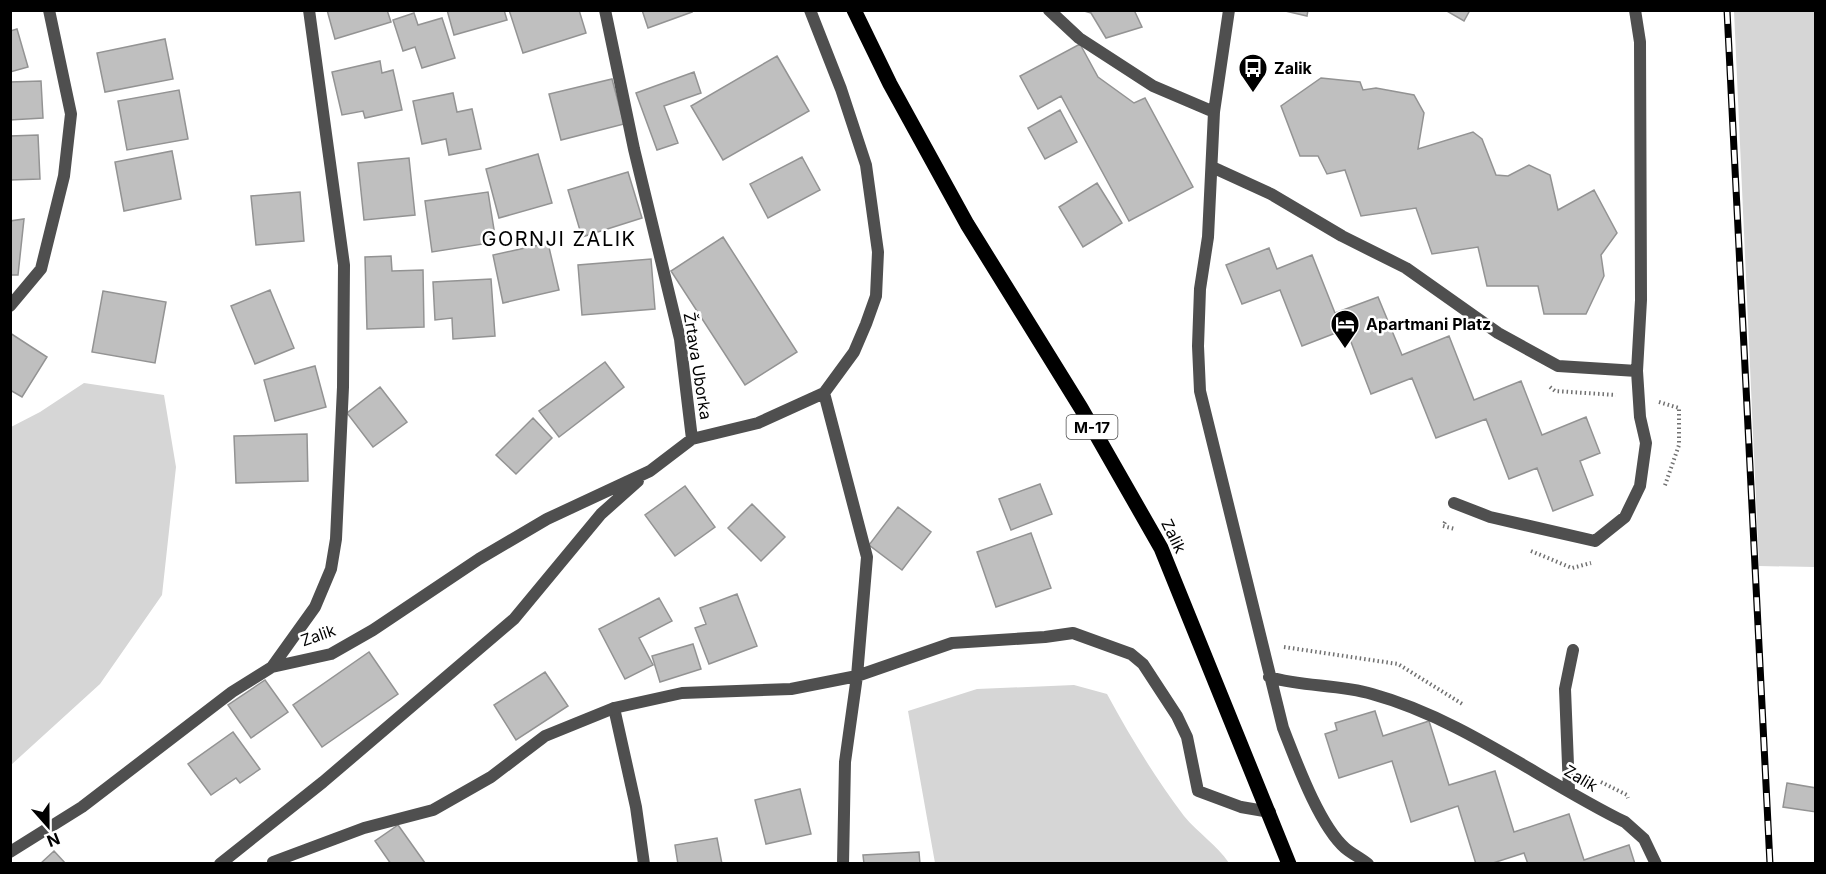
<svg xmlns="http://www.w3.org/2000/svg" width="1826" height="874" viewBox="0 0 1826 874" font-family="Inter,sans-serif">
	<rect width="100%" height="100%" fill="#fff"/>
	<!-- green -->
	<path fill="#d6d6d6" d="M1734 11H1815V567L1759 566Z
		M84 383 164 395 176 467 162 595 100 684 11 765V427L40 412Z
		M1074 685 1107 694C1131 738 1154 776 1184 816 1198 833 1217 845 1229 863H935L908 711 977 689Z"/>
	<!-- building -->
	<path fill="#bfbfbf" stroke="#939393" stroke-width="1.5" d="M327 10H387L391 22 335 39Z
		M447 10H504L507 20 454 35Z
		M509 10H579L586 33 523 53Z
		M642 10H691L692 12 648 28Z
		M1081 10H1134L1142 27 1106 38 1091 13Z
		M1281 10H1308L1307 16Z
		M1445 10H1470L1464 21Z
		M414 13 418 25 442 18 455 58 422 68 415 47 403 51 393 20Z
		M17 29 28 67 10 72V31Z
		M165 39 173 79 105 92 97 53Z
		M1080 44 1098 77 1134 103 1145 98 1193 187 1129 221 1061 96 1038 109 1020 76Z
		M777 56 809 111 723 160 691 106Z
		M380 61 382 73 393 70 402 110 365 118 363 111 342 115 332 72Z
		M694 72 701 93 664 106 678 143 657 150 636 93Z
		M1321 78 1360 82 1363 90 1376 88 1414 95 1424 113 1418 149 1473 132 1482 139 1496 175 1508 176 1529 165 1550 175 1558 210 1594 190 1617 233 1601 255 1604 276 1586 314H1544L1538 286H1487L1478 247 1432 254 1416 208 1361 216 1345 170 1327 174 1318 156H1300L1281 106Z
		M612 79 624 124 561 140 549 94Z
		M41 81 43 118 10 120V82Z
		M179 90 188 139 127 150 118 101Z
		M453 93 457 112 472 109 481 149 449 155 446 139 422 144 413 101Z
		M1060 110 1077 142 1045 159 1028 128Z
		M38 135 40 179 10 180V136Z
		M172 151 181 199 124 211 115 162Z
		M538 154 552 203 499 218 486 169Z
		M802 157 820 190 768 218 750 184Z
		M409 158 415 215 364 220 358 163Z
		M628 172 642 218 582 237 568 190Z
		M1097 183 1122 223 1083 247 1059 207Z
		M300 192 304 241 256 245 251 196Z
		M488 192 496 242 432 252 425 201Z
		M24 219 18 275H10V221Z
		M723 237 797 352 745 385 671 271Z
		M548 243 559 290 503 303 493 255Z
		M1269 248 1277 269 1312 255 1335 313 1378 297 1402 355 1449 336 1474 400 1521 381 1542 435 1586 417 1600 453 1580 461 1593 495 1553 511 1537 468 1509 479 1486 419 1436 438 1412 378 1371 394 1346 329 1302 346 1280 290 1242 304 1226 265Z
		M391 256 392 271 423 270 424 327 367 329 365 257Z
		M651 259 655 309 582 315 578 265Z
		M491 279 495 336 453 339 452 318 435 320 433 282Z
		M270 290 294 348 255 364 231 306Z
		M103 291 166 302 155 363 92 352Z
		M10 333 47 357 22 397 10 390Z
		M605 362 624 387 559 437 539 411Z
		M315 366 326 407 275 421 264 380Z
		M380 387 407 422 373 447 347 413Z
		M533 418 552 438 516 474 496 455Z
		M307 434 308 481 236 483 234 436Z
		M1040 484 1052 514 1011 530 999 499Z
		M685 486 715 527 675 556 645 515Z
		M752 504 785 537 761 561 728 528Z
		M898 507 931 532 902 570 869 545Z
		M1031 533 1051 588 996 607 977 552Z
		M737 594 757 646 709 664 695 628 706 624 700 608Z
		M659 598 672 621 639 638 653 665 625 679 599 629Z
		M693 644 701 669 660 682 652 656Z
		M369 652 398 694 322 747 293 705Z
		M545 672 568 706 516 740 494 705Z
		M265 680 288 712 251 738 228 705Z
		M1375 711 1383 736 1429 721 1449 785 1495 771 1514 832 1569 814 1584 860 1629 845 1635 864H1528L1524 853 1490 864H1476L1458 806 1411 822 1392 761 1339 778 1325 734 1337 730 1335 723Z
		M233 732 260 769 240 783 236 778 211 795 188 764Z
		M1787 783 1816 788V812L1783 807Z
		M800 789 811 834 766 844 755 800Z
		M398 825 425 863 424 864H391L375 841Z
		M717 838 722 864H678L675 845Z
		M54 851 66 864H40Z
		M919 852 920 864H864L863 855Z"/>
	<g fill="none" stroke-linecap="round" stroke-linejoin="round">
		<!-- path -->
		<path stroke="#717171" stroke-width="4" stroke-dasharray="1.5 3" stroke-linecap="butt" d="M1550 387 1555 391 1616 395
			M1659 402 1679 408V445L1664 488
			M1445 522 1443 526 1455 529
			M1531 551 1572 568 1591 563
			M1284 647 1398 664 1464 705
			M1601 782 1627 795 1628 798"/>
		<!-- lane -->
		<path stroke="#4f4f4f" stroke-width="12" d="M614 708 636 807 644 864"/>
		<!-- street -->
		<path stroke="#4f4f4f" stroke-width="12" d="M605 10 634 149 680 339 692 439
			M1049 10 1079 38 1153 86 1214 112
			M1229 10 1214 112 1208 237 1200 289 1198 346 1200 391 1283 728C1296 761 1319 825 1345 848 1352 854 1361 858 1368 864
			M1212 167 1271 194 1342 236 1406 268 1498 333 1558 366 1637 371 1641 300 1640 42 1635 10
			M10 306 41 269 64 176 71 114 49 10
			M824 393 867 557 857 676 845 762 843 864
			M1454 503 1490 517 1595 541 1625 517 1640 486 1646 443 1640 417 1637 371
			M272 667 315 607 331 569 336 539 343 387 344 265 309 10
			M1269 677C1302 687 1338 684 1372 694 1463 719 1541 781 1625 822L1644 839 1656 864
			M1569 790 1565 689 1573 650
			M10 852 82 807 232 692 272 667 331 654 373 630 479 559 547 519 650 471 692 439 758 423 824 393 854 352 866 324 876 296 878 252 866 165 841 89 810 10
			M273 862 364 828 433 810 491 777 545 736 614 708 682 693 791 689 857 676 952 643 1045 637 1073 633 1131 654 1143 664 1177 716 1187 737 1198 791 1241 807 1270 812
			M220 864 323 782 514 619 601 514 638 481"/>
		<!-- primary -->
		<path stroke="#000" stroke-width="15" d="M854 10 890 84 967 224 1081 408 1161 548 1289 864"/>
		<!-- rail casing -->
		<g stroke="#000" stroke-width="7">
			<path id="rail" d="M1727 10 1770 864"/>
		</g>
		<!-- rail -->
		<use href="#rail" stroke="#fff" stroke-width="4.5" stroke-dasharray="14" stroke-linecap="butt"/>
	</g>
	<!-- icons -->
	<defs>
		<g id="bus-pin" transform="scale(1.5)"><path d="M0 17L-7.5 6A9.5 9.5 0 1 1 7.5 6Z" fill="#000" stroke="#fff"/><path d="M-5-6H5V4H4V6H2V4H-2V6H-4V4H-5ZM-3.5-4V0h7V-4ZM-3.5 1.2v1.5H-2V1.2ZM2 1.2v1.5H3.5V1.2Z" fill="#fff"/></g>
		<g id="hotel-pin" transform="scale(1.5)"><path d="M0 17L-7.5 6A9.5 9.5 0 1 1 7.5 6Z" fill="#000" stroke="#fff"/><path d="M-6-4.5h1.5V1H6V5H4.5V3h-9V5H-6ZM-4 0a1.8 1.8 0 1 1 3.6 0ZM.5 0V-2.5h3Q6-2.5 6 0Z" fill="#fff"/></g>
	</defs>
	<g fill-rule="evenodd">
		<use href="#bus-pin" x="1253" y="68"/>
		<use href="#hotel-pin" x="1345" y="324"/>
	</g>
	<g text-anchor="middle" dominant-baseline="central" stroke-width="5" stroke-linejoin="round" paint-order="stroke">
		<!-- shield labels -->
		<rect fill="#fff" stroke="#4c4c4c" stroke-width="1.5" x="1066.5" y="415" width="51" height="24" rx="4.5"/>
		<g font-size="15" font-weight="bold" fill="#000">
			<text x="1092" y="427">M-17</text>
		</g>
		<!-- poi labels -->
		<g font-size="16" font-weight="bold" fill="#000" stroke="#fff" text-anchor="start">
			<text x="1274" y="68">Zalik</text>
			<text x="1366" y="324">Apartmani Platz</text>
		</g>
		<!-- street labels -->
		<g font-size="16" fill="#000" stroke="#fff">
			<text transform="translate(698 366) rotate(81)">Žrtava Uborka</text>
			<text transform="translate(1174 536) rotate(64)">Zalik</text>
			<text transform="translate(318 635) rotate(-19)">Zalik</text>
			<text transform="translate(1581 778) rotate(31)">Zalik</text>
		</g>
		<!-- quarter labels -->
		<g font-size="20" letter-spacing="1.5" fill="#000" stroke="#fff">
			<text x="559" y="239">GORNJI ZALIK</text>
		</g>
	</g>
	<!-- border -->
	<rect width="1826" height="874" fill="none" stroke="#000000" stroke-width="24"/>
	<!-- north arrow -->
	<g transform="translate(48 826) rotate(159)" stroke="#ffffff" stroke-width="4.5" paint-order="stroke">
	<path d="M0-4.5L10 22L0 15L-10 22Z" fill="#000000"/>
	<text y="-9" font-size="16" font-weight="bold" text-anchor="middle" fill="#000000">N</text>
	</g>
</svg>
